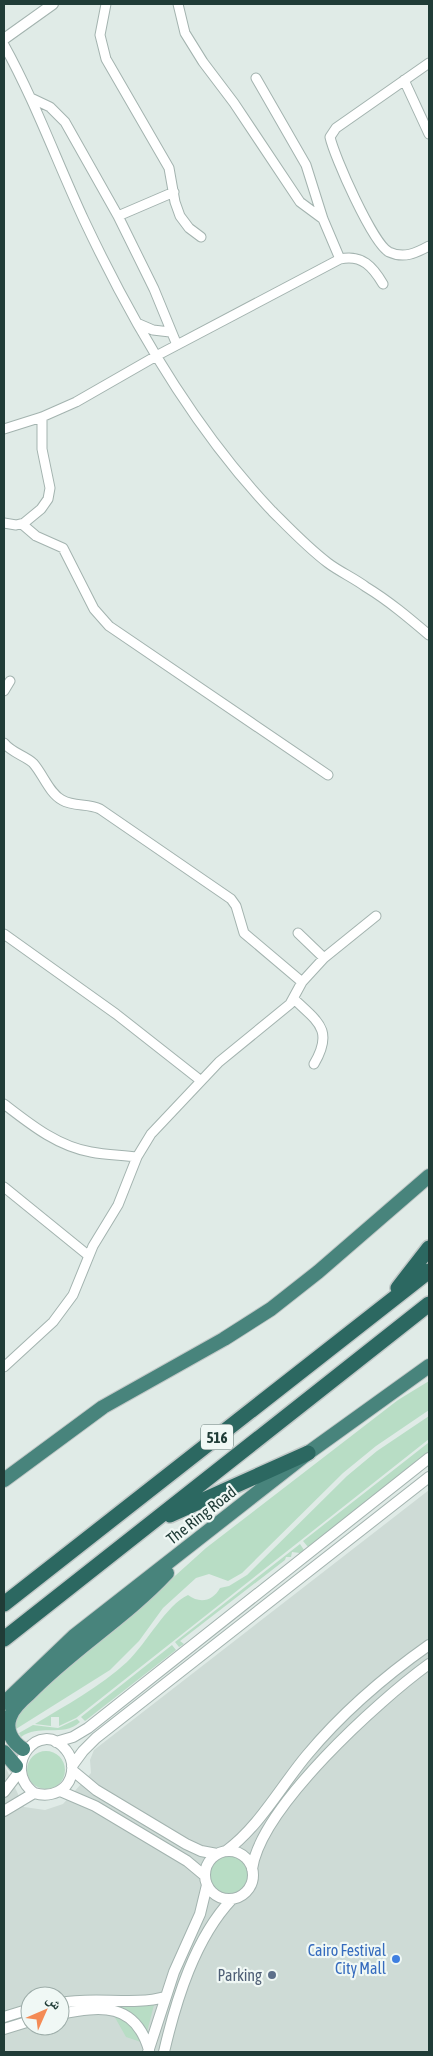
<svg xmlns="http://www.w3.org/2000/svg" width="433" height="2056" viewBox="0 0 433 2056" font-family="'Asap Condensed','Noto Naskh Arabic',sans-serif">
	<rect width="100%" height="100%" fill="#e0ebe7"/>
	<!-- built -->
	<path fill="#cedbd6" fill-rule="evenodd" d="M429 1490V2052H4V1764L24 1807 45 1810 63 1804 91 1773 90 1760 94 1750ZM30 1996H60V2026H30Z"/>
	<!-- green -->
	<path fill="#b8ddc5" d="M429 1381V1410L376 1446 343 1473 242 1573 228 1581 209 1574 196 1578 163 1608 139 1641 110 1670 16 1729V1719L21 1712 52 1681 136 1611 206 1548 398 1400Z
		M429 1416V1439L76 1718 59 1726V1717H51V1726L35 1724C66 1705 100 1687 127 1662 147 1643 166 1605 188 1595 200 1604 213 1601 220 1588L229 1586 247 1575 347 1476 377 1451Z
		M428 1443 429 1451 308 1547 303 1541Z
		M300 1544 304 1550 300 1553 292 1552 291 1557H286L285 1560 180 1641 184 1644 179 1647 175 1642Z
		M172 1645 176 1650 85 1721 81 1717Z
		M77 1719 80 1722C62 1738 40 1723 21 1737L19 1733 33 1725 58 1728Z
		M27 1770a19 19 0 1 1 38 0a19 19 0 1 1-38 0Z
		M210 1875a19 19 0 1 1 38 0a19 19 0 1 1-38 0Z
		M121 2002 154 2005 147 2032 131 2013 113 2005Z
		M113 2014 134 2024 141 2042 126 2037Z"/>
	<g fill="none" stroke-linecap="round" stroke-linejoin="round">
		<!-- minor casing -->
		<g stroke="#a3b3af" stroke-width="11">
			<path id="minor" d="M106 4 100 35 106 59 169 168 175 202 180 216 189 228 201 237
				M178 4 185 33 203 62 234 103 300 202 323 219
				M4 45C35 101 57 162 84 220 132 322 195 430 272 511 290 529 308 548 328 563 340 572 354 578 366 587 389 601 409 618 429 635
				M429 63 336 128 330 137C334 156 373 244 389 252 404 259 416 253 429 246
				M256 78 306 165 323 219 340 259
				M404 80 429 134
				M31 98 50 107 65 122 118 216 154 289 177 345
				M118 216 174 192
				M139 324 153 330 170 332
				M4 429 42 417 76 402 158 355 340 259C362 254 373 267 383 284
				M4 523 16 525 24 523 41 509 48 499 50 488 42 449V417
				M22 524 36 536 63 548 94 609 109 626 328 775
				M4 691 10 681
				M4 743C12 753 24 755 33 763 43 774 49 793 62 800 74 807 88 803 100 809L231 899 236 906 244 933 302 982
				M298 933 324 958
				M4 934 116 1014 200 1080
				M294 999C318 1022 334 1030 314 1064
				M4 1104C30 1124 57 1146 91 1152 106 1155 122 1155 137 1157
				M4 1187 89 1256
				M4 1367 53 1322 73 1295 93 1246 118 1205 137 1157 151 1134 219 1062 290 1004 302 982 324 958 376 916"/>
		</g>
		<!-- tertiary casing -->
		<g stroke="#a3b3af" stroke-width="12">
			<path id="tertiary" d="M4 39 53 4
				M56 1742 73 1737 88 1728 429 1458
				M72 1766 83 1751 96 1738 429 1477
				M72 1770 96 1790 186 1844 201 1851 217 1854
				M60 1791 95 1806 187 1861 205 1876
				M4 1792 17 1775
				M4 1811 34 1793C51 1798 69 1791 72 1772 73 1764 71 1756 66 1750 40 1717 0 1767 34 1793
				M226 1851C259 1827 281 1786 307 1755 342 1713 385 1676 429 1645
				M205 1875a24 24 0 1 1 48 0a24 24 0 1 1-48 0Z
				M252 1869C261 1807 378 1701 429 1664
				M60 2003C95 1996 133 2006 165 1997
				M60 2014C101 2006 135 2002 149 2050
				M4 2017 30 2009
				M4 2029 30 2021
				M148 2052 174 1972 200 1914 207 1885
				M164 2052C176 2000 195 1938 232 1899"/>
		</g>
		<!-- trunk casing -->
		<g stroke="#c1c8c7" stroke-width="16">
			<path id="trunk" d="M4 1480 103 1407 224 1339 271 1309 318 1272 429 1176
				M4 1703 74 1636 308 1453 429 1366
				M23 1749C12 1742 5 1730 10 1717 13 1708 22 1700 29 1694 71 1650 125 1618 167 1573
				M4 1752 16 1766"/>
		</g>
		<!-- motorway casing -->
		<g stroke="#c1c8c7" stroke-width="18">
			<path id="motorway" d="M398 1288 429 1248
				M170 1515 308 1453
				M4 1604 429 1271
				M4 1639 429 1304"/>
		</g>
		<!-- minor -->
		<use href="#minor" stroke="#fff" stroke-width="9"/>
		<!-- tertiary -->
		<use href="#tertiary" stroke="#fff" stroke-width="10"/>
		<!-- trunk -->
		<use href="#trunk" stroke="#48847c" stroke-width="14"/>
		<!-- motorway -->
		<use href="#motorway" stroke="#2c6861" stroke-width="15"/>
	</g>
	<!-- markers -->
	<circle fill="#3f7fe0" stroke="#f0f8f5" stroke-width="2" cx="396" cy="1959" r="5"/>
	<circle fill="#5c6f8a" stroke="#f0f8f5" stroke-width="2" cx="272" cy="1975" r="5"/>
	<g text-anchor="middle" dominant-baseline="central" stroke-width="4.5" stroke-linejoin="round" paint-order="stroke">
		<!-- shield labels -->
		<rect fill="#f0f8f5" stroke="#5e7470" stroke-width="1" x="201" y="1424.5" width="32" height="25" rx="4"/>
		<g font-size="15" font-weight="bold" fill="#203c37">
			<text x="217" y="1437">516</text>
		</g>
		<!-- street labels -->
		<g font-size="16" fill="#203c37" stroke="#f0f8f5">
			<text transform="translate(201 1515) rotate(-38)">The Ring Road</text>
		</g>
		<!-- shop labels -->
		<g font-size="16" fill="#366cbe" stroke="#f0f8f5" text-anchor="end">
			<text x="386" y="1950">Cairo Festival<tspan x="386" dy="18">City Mall</tspan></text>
		</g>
		<!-- service labels -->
		<g font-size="16" fill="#4e5e75" stroke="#f0f8f5" text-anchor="end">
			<text x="262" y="1975">Parking</text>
		</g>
	</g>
	<!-- border -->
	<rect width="433" height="2056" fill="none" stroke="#203c37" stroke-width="10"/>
	<!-- north arrow -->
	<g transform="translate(45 2011) rotate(45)"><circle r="24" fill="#f0f8f5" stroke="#9dada9"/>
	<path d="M0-4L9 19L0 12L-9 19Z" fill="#f48b55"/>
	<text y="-8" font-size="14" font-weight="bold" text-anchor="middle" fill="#203c37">ش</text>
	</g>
</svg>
